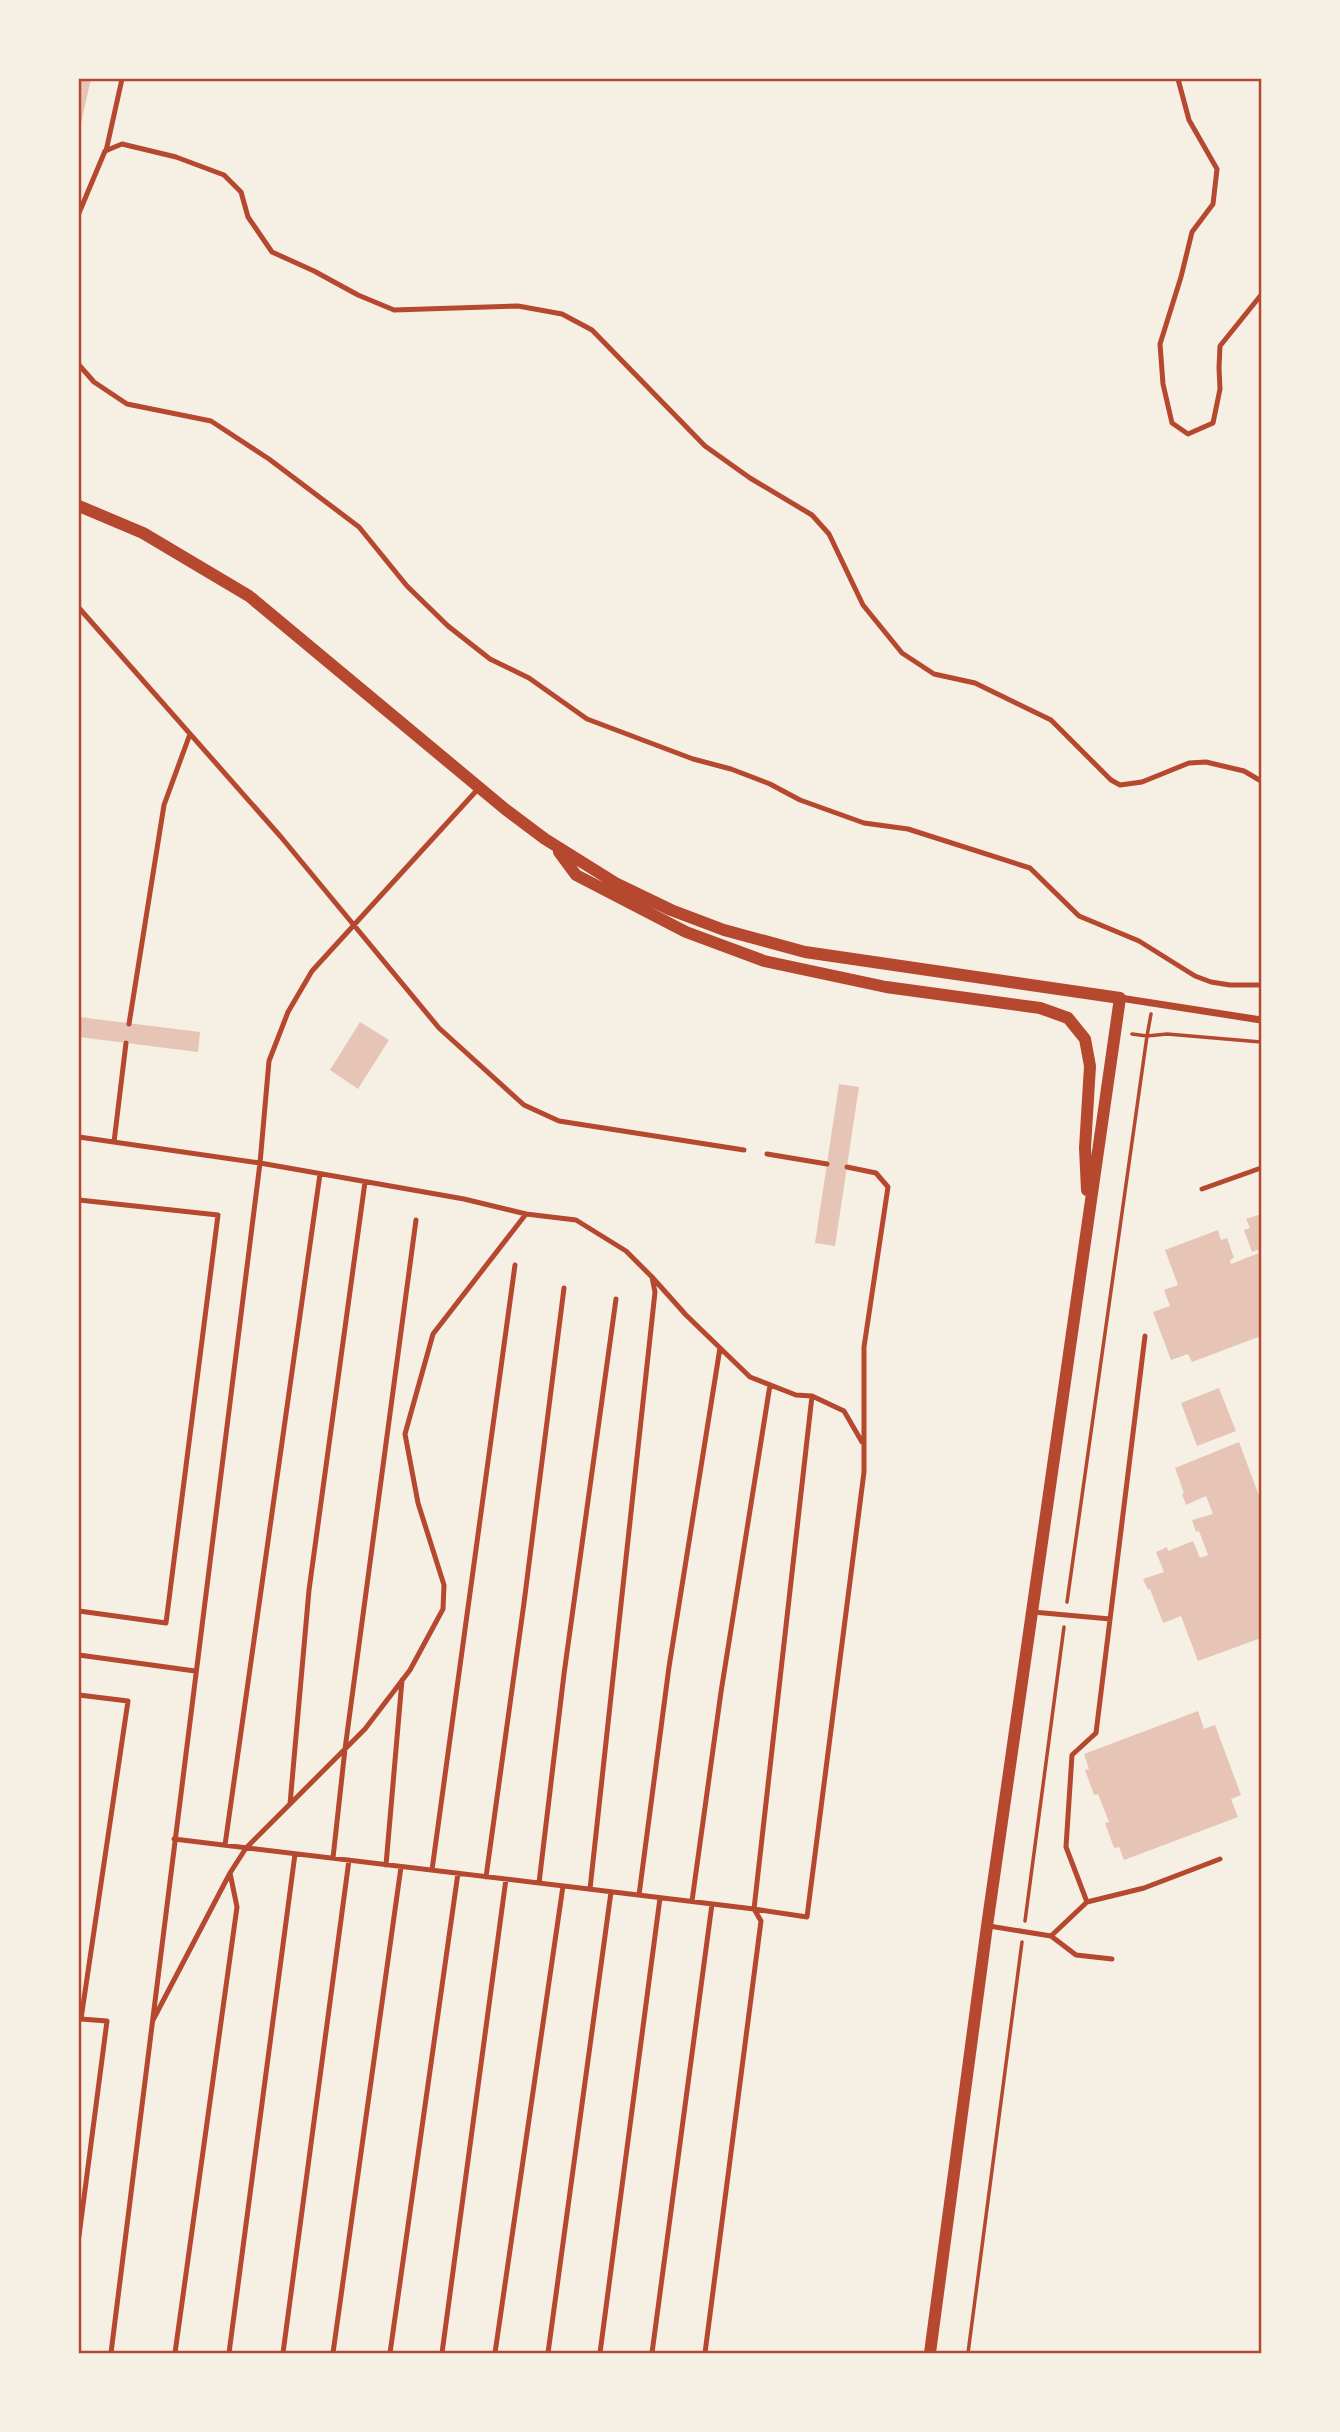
<svg xmlns="http://www.w3.org/2000/svg" width="1340" height="2432" viewBox="0 0 1340 2432" font-family="'Alegreya Sans',sans-serif">
	<rect width="100%" height="100%" fill="#f6efe4"/>
	<!-- building -->
	<path fill="#e6c5b7" d="M79 79H91L80 128H79Z
		M79 1017 200 1032 198 1052 79 1037Z
		M360 1022 389 1040 358 1089 330 1070Z
		M839 1084 859 1087 835 1246 815 1243Z
		M1261 1214V1336L1192 1362 1188 1354 1171 1360 1153 1312 1170 1306 1164 1290 1178 1285 1165 1250 1218 1230 1221 1240 1227 1238 1234 1258 1230 1260 1231 1264 1259 1253 1257 1250 1252 1252 1244 1230 1250 1228 1246 1219Z
		M1219 1388 1236 1431 1197 1446 1181 1403Z
		M1239 1442 1261 1501V1638L1198 1661 1181 1616 1163 1623 1150 1589 1148 1590 1143 1579 1164 1572 1156 1552 1167 1547 1168 1551 1193 1541 1200 1558 1208 1555 1199 1531 1196 1532 1192 1520 1213 1514 1206 1496 1186 1505 1182 1494 1184 1493 1175 1468Z
		M1198 1711 1204 1729 1215 1725 1241 1795 1231 1799 1238 1817 1124 1860 1119 1847 1114 1848 1105 1823 1109 1822 1098 1794 1094 1795 1085 1770 1089 1769 1084 1754Z"/>
	<g fill="none" stroke-linecap="round" stroke-linejoin="round">
		<!-- path -->
		<path stroke="#b5482f" stroke-width="3.5" d="M1132 1034 1147 1036 1151 1014
			M1067 1602 1147 1036 1167 1034 1261 1042
			M1025 1921 1064 1627
			M968 2353 1022 1942"/>
		<!-- service -->
		<path stroke="#b5482f" stroke-width="5" d="M1178 79 1189 120 1217 169 1213 204 1192 232 1181 277 1160 344 1163 384 1172 423 1188 434 1213 423 1220 389 1219 368 1220 346 1261 295
			M106 151 122 79
			M79 213 105 151 122 144 176 157 224 175 241 192 248 217 272 252 314 271 358 295 394 310 518 306 562 314 592 330 705 446 750 478 812 515 829 534 863 605 902 653 934 674 975 683 1051 720 1111 780 1120 785 1142 782 1189 763 1206 762 1244 771 1261 781
			M79 365 94 382 127 404 211 421 269 459 359 527 407 586 448 626 490 659 529 678 587 719 693 759 731 769 770 784 800 800 864 823 908 829 1030 868 1079 916 1139 941 1195 976 1211 982 1230 985H1261
			M79 608 281 837 439 1028 524 1105 559 1121 744 1150
			M129 1024 164 805 190 734
			M79 1137 260 1163 464 1199 526 1214 576 1220 626 1251 652 1277 655 1292 590 1889
			M114 1142 126 1043
			M767 1154 827 1164
			M1202 1189 1261 1168
			M79 1200 218 1215 166 1623 79 1611
			M652 1277 686 1315 750 1377 796 1395 812 1396 844 1411 862 1442
			M812 1396 754 1909 807 1917 864 1472V1347L888 1187 876 1173 847 1167
			M1033 1612 1110 1619
			M79 1655 195 1671
			M79 1695 128 1701 81 2019H79
			M290 1804 309 1590 365 1182
			M174 1839 754 1909 761 1921 705 2353
			M225 1845 320 1174
			M333 1858 345 1749 416 1220
			M386 1865 402 1680
			M432 1870 515 1265
			M486 1877 524 1603 564 1288
			M539 1883 564 1674 616 1299
			M639 1895 669 1667 720 1348
			M692 1901 721 1692 770 1385
			M1087 1902 1144 1888 1220 1859
			M989 1926 1051 1936 1087 1902 1066 1847 1072 1755 1096 1733 1145 1336
			M1051 1936 1076 1955 1112 1959
			M153 2020 230 1873 246 1848 365 1729 410 1670 443 1609 444 1585 418 1503 405 1434 433 1334 526 1214
			M79 2236 107 2021 81 2019
			M111 2353 260 1163 269 1061 288 1012 312 971 478 789
			M175 2353 237 1907 230 1873
			M229 2353 295 1854
			M283 2353 349 1860
			M333 2353 401 1867
			M390 2353 458 1873
			M442 2353 506 1879
			M495 2353 563 1886
			M548 2353 611 1892
			M600 2353 660 1898
			M652 2353 712 1904"/>
		<!-- minor -->
		<path stroke="#b5482f" stroke-width="7" d="M1120 998 1261 1020"/>
		<!-- tertiary -->
		<path stroke="#b5482f" stroke-width="12" d="M79 506 143 533 249 596 505 809 545 839 617 884 671 910 724 930 805 952 1120 998 987 1926 930 2353
			M559 852 576 875 686 932 764 961 886 987 1040 1008 1068 1018 1085 1039 1090 1066 1085 1148 1087 1190"/>
	</g>
	<!-- border -->
	<rect width="1340" height="2432" fill="none" stroke="#f6efe4" stroke-width="161"/>
	<rect x="80" y="80" width="1180" height="2272" fill="none" stroke="#b5482f" stroke-width="2.5"/>
</svg>
